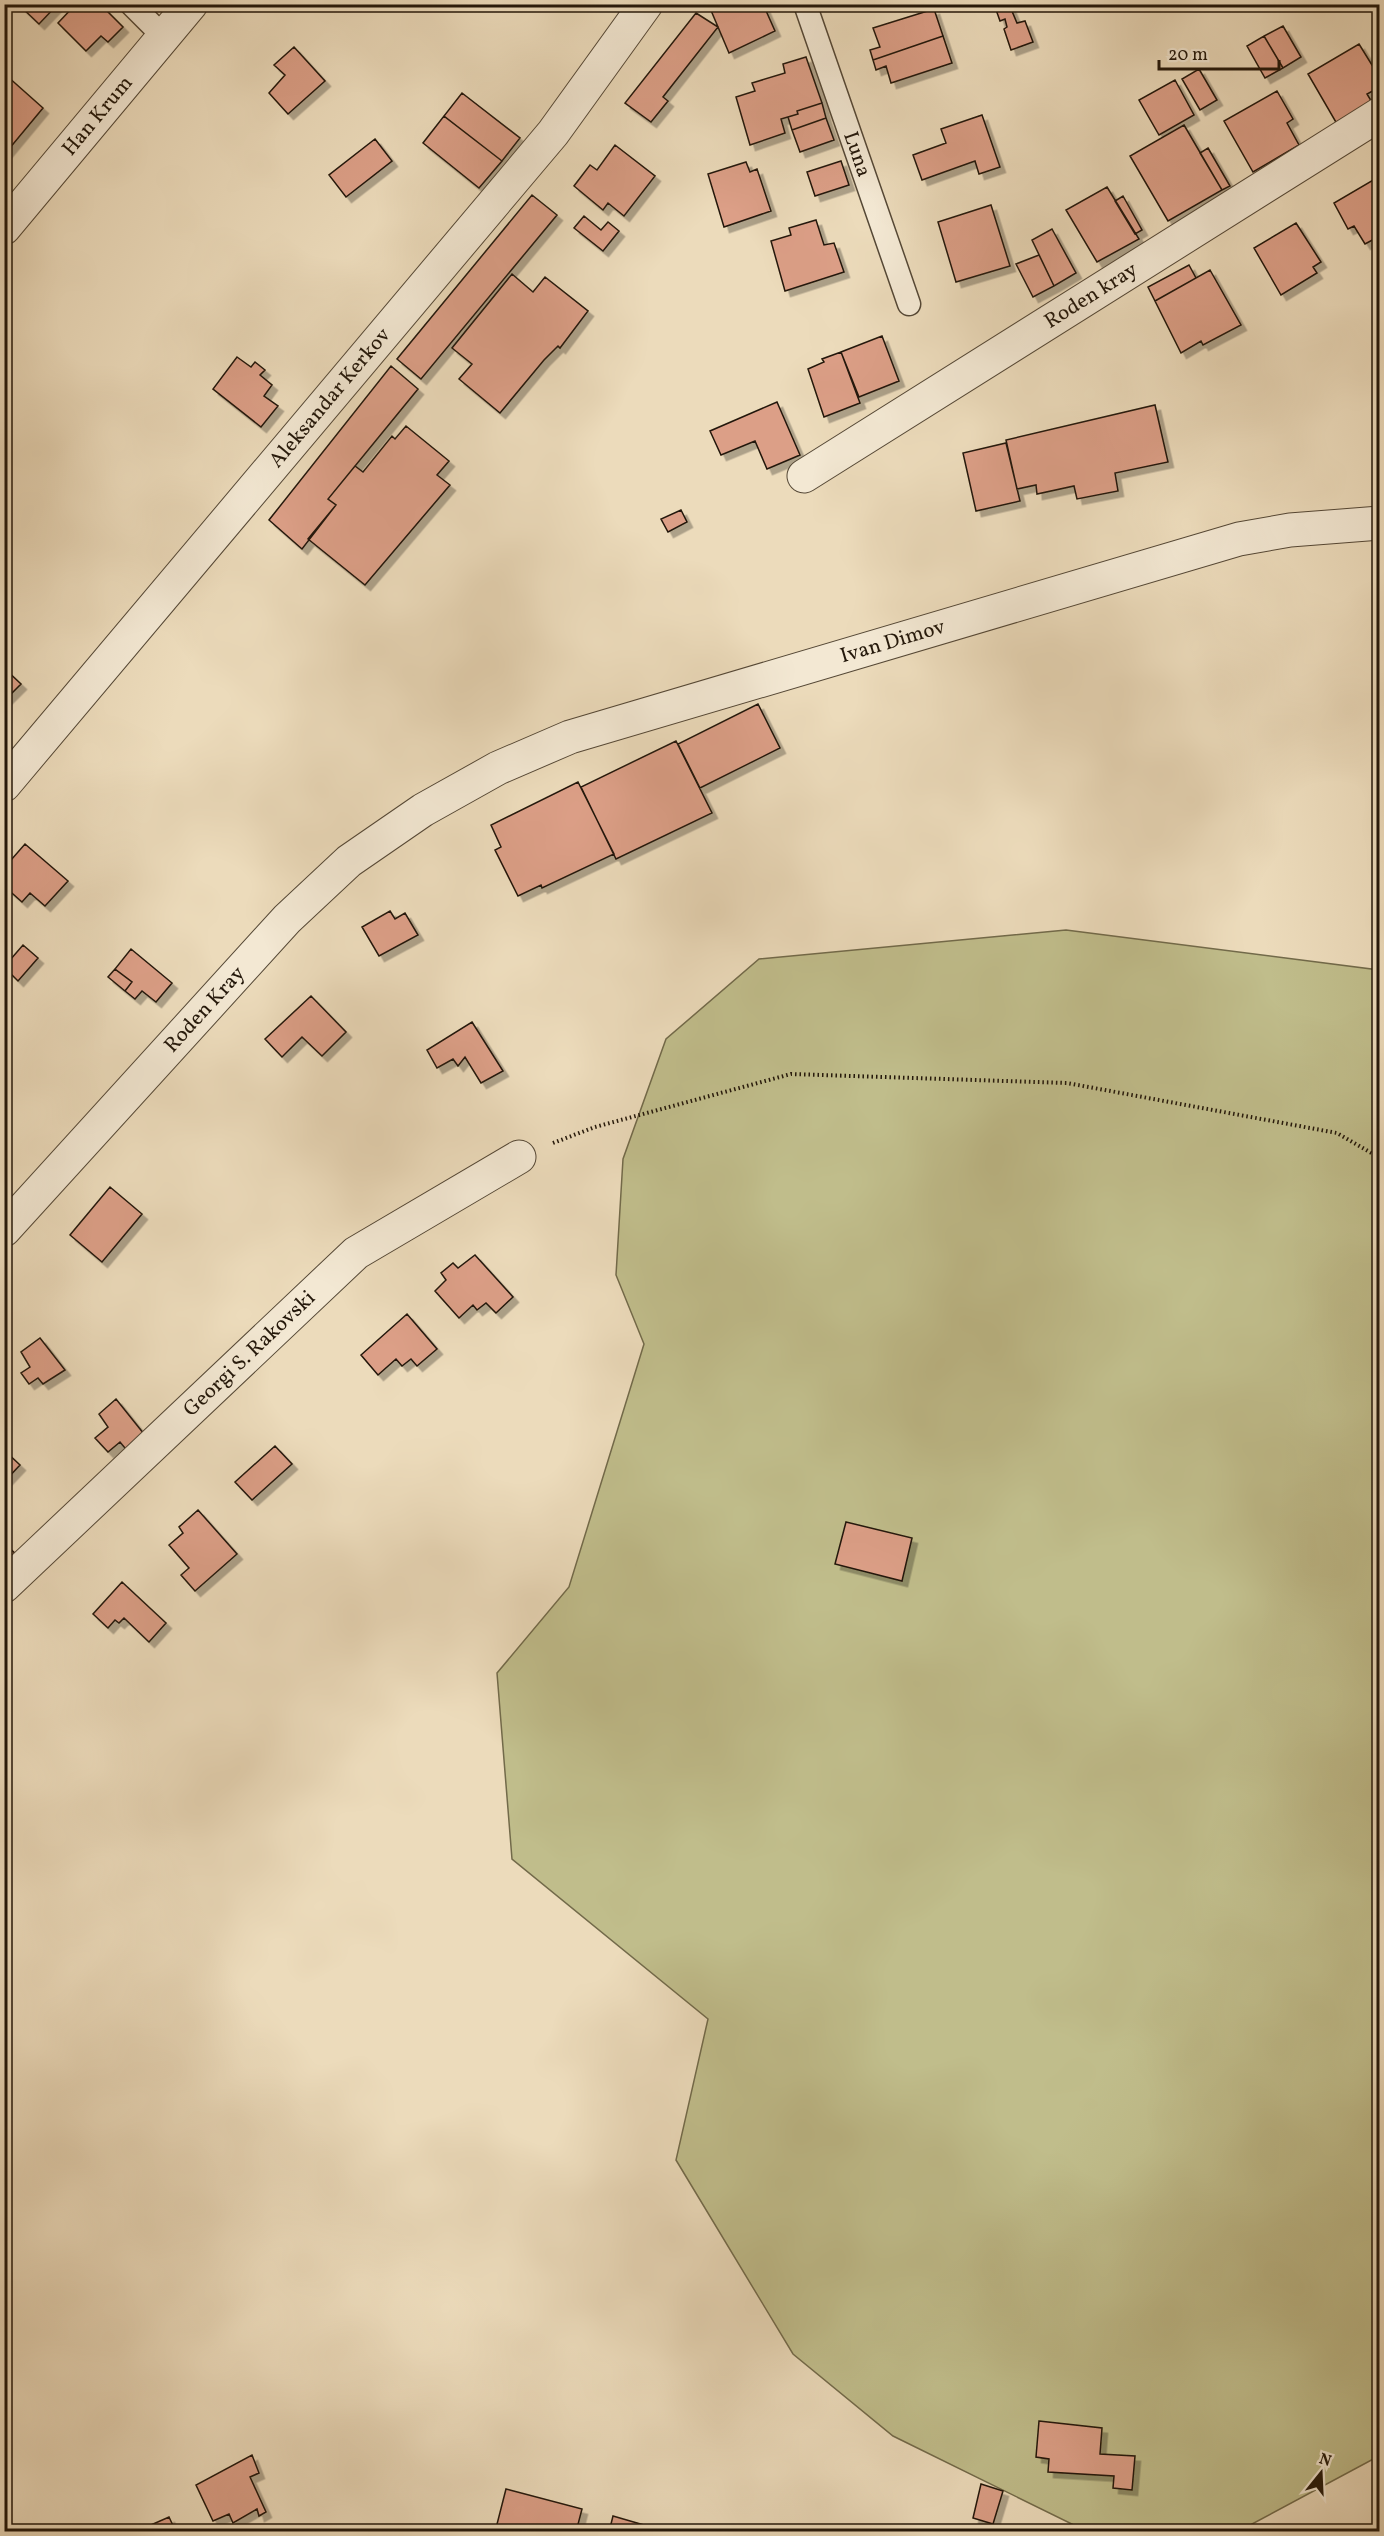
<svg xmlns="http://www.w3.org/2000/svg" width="1384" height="2536" viewBox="0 0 1384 2536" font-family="Vollkorn,serif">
	<defs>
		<filter id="shadow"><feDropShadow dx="5.5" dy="5.5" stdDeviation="0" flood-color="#0004"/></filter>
	</defs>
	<rect width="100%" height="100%" fill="#ecdbbb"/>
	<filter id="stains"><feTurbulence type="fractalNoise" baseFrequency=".00333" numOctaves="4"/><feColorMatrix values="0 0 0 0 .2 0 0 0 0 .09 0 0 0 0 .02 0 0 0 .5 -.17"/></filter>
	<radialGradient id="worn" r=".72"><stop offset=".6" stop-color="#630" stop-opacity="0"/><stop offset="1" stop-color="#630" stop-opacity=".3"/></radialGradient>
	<!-- green -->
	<path fill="#c0bd8b" stroke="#726a4a" stroke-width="1.5" d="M1066 930 1379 970V2456L1239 2531H1086L893 2436 793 2354 676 2160 708 2019 512 1859 497 1673 569 1587 644 1344 616 1275 623 1159 666 1039 759 959Z"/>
	<!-- building -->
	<path fill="#dc9f87" stroke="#23170a" stroke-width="1.5" filter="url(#shadow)" d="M18 4H58L39 24Z
		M76 4H100L123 27 108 42 101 36 86 51 58 23Z
		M717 4H763L775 31 729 53 710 8Z
		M994 4H1009L1017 23 1025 21 1033 42 1011 50 1004 29 1007 27 1005 19 1000 21Z
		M934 9 943 36 873 60 870 50 880 47 873 28Z
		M696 13 718 27 663 97 668 101 651 122 625 103Z
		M1283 26 1301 57 1283 68 1264 36Z
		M943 36 952 63 891 83 886 66 876 70 873 60Z
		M1264 36 1283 68 1265 78 1247 46Z
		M1359 44 1380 78V87L1367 94 1373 104 1337 124 1308 74Z
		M294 47 325 81 288 114 269 93 285 75 274 65Z
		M806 57 822 103 797 111 798 114 781 119 785 133 750 145 736 97 755 91 752 83 785 73 783 64Z
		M1199 69 1217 100 1200 110 1182 79Z
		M7 76 43 108 4 155V114L8 109 4 106Z
		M1175 80 1194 115 1159 135 1139 100Z
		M1277 91 1293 119 1287 123 1299 145 1253 172 1224 121Z
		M462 93 520 138 502 161 444 116Z
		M822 103 826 118 792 130 788 117 798 114 797 111Z
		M982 115 1000 167 979 174 975 161 922 180 913 155 946 143 941 129Z
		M444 116 502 161 479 188 423 143Z
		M826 118 834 140 800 152 792 130Z
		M1184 125 1222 190 1168 221 1130 156Z
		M375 139 392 161 346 197 329 175Z
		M615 145 655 176 624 216 608 203 603 210 574 186 590 165 597 170Z
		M1208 148 1230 186 1222 190 1200 153Z
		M841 161 849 185 815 196 807 172Z
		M746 162 750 172 757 169 771 211 724 227 708 174Z
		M1380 176V236L1365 244 1354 226 1348 229 1334 203Z
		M1107 187 1139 239 1097 262 1066 210Z
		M532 195 557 215 421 379 397 359Z
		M1123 196 1142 230 1135 234 1115 201Z
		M991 205 1010 266 956 282 938 222Z
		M584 216 601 230 608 222 619 231 603 251 574 228Z
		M816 220 824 245 834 243 844 272 785 291 771 241 791 235 789 228Z
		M1296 223 1321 262 1313 267 1317 273 1281 295 1254 248Z
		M1052 229 1076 273 1054 286 1032 240Z
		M1039 255 1054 286 1033 297 1016 264Z
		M1189 265 1196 278 1155 301 1148 287Z
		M1210 270 1241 325 1203 345 1201 341 1181 353 1155 301Z
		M512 274 533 292 545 277 588 311 560 348 558 346 544 360 500 413 459 379 472 364 452 348Z
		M882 336 899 381 859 397 841 352Z
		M841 352 860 403 824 417 808 369 824 362 822 359Z
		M237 357 251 367 255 362 265 370 260 375 272 385 264 396 278 406 261 427 213 389Z
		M391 366 418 389 328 499 336 505 302 549 269 520Z
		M777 402 800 455 767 469 755 441 721 455 710 431Z
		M1155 405 1168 462 1115 473 1118 491 1077 499 1074 486 1037 494 1036 485 1017 489 1006 440Z
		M406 426 449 461 437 475 450 485 365 585 308 539 336 505 328 499 355 466 363 472 392 436 395 439Z
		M1006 443 1020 501 976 511 963 453Z
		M681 510 687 522 668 532 661 519Z
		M4 668 21 684 4 701Z
		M758 704 780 748 700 788 678 744Z
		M676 741 712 813 616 859 581 787Z
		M578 782 614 854 542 888 541 885 518 896 495 850 501 847 491 825Z
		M25 844 68 881 45 906 30 893 22 902 4 886V868Z
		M390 911 395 919 405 913 418 935 379 956 362 927Z
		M23 945 38 958 18 981 4 967Z
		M131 949 172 983 156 1002 142 991 135 999 125 991 132 982 115 969Z
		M115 969 132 982 125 991 108 977Z
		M311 996 346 1032 322 1056 302 1037 282 1057 265 1039Z
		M472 1022 503 1071 481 1083 465 1057 458 1066 453 1059 437 1068 427 1050Z
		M110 1187 142 1214 102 1262 70 1235Z
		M475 1255 513 1297 496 1313 486 1303 477 1310 473 1305 459 1318 435 1291 446 1280 441 1273 453 1263 458 1268Z
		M407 1314 437 1349 417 1366 411 1359 402 1366 396 1359 378 1375 361 1355Z
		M40 1338 65 1370 43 1384 38 1378 29 1384 21 1373 30 1367 21 1352Z
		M116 1399 148 1439 130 1454 120 1442 108 1452 95 1438 108 1427 99 1414Z
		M275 1446 292 1464 252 1500 235 1482Z
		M4 1450 20 1465 4 1482Z
		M198 1510 237 1554 195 1591 181 1575 189 1568 169 1545 183 1533 179 1527Z
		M846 1522 912 1538 902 1581 835 1564Z
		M4 1543 19 1557 4 1571Z
		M122 1582 166 1623 149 1642 124 1618 119 1623 115 1620 108 1628 93 1614Z
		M1039 2421 1102 2428 1100 2454 1135 2456 1132 2490 1113 2488 1114 2476 1048 2472 1049 2459 1036 2457Z
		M252 2455 259 2473 250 2477 266 2512 259 2516 257 2509 233 2523 229 2514 213 2521 196 2485Z
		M981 2484 1003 2491 993 2524 973 2518Z
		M506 2489 582 2509 576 2532H495Z
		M613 2516 668 2532H609Z
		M169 2517 176 2532H135Z"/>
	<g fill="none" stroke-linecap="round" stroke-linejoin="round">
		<!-- lane casing -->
		<g stroke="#554836" stroke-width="25">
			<g id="lane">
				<path d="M131 4 164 37"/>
				<path id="s1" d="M805 4 909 304"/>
			</g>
		</g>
		<!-- street casing -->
		<g stroke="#554836" stroke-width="35">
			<g id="street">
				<path id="s2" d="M4 228 191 4"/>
				<path id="s3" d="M804 476 1380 114"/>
				<path id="s4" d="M4 785 553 133 646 4"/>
				<path id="s5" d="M4 1230 287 919 349 861 423 810 498 768 570 737 1239 539 1290 530 1380 523"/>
				<path id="s6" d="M4 1586 356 1253 519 1157"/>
			</g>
		</g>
		<!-- path -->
		<path stroke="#23170a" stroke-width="4" stroke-dasharray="1.5 3" stroke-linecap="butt" d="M553 1143 595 1127 791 1074 1067 1083 1337 1133 1380 1158"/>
		<!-- lane -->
		<use href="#lane" stroke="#f3e8d3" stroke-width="22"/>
		<!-- street -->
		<use href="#street" stroke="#f3e8d3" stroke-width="33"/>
	</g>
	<g text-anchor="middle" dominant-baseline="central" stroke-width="6" stroke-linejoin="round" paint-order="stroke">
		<!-- street labels -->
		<g font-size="21" fill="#23170a" stroke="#f3e8d3">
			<text stroke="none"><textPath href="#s2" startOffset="146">Han Krum</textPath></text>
			<text stroke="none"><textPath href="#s1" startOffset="159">Luna</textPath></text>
			<text stroke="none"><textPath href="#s3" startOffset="339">Roden kray</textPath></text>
			<text stroke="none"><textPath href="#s4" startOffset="506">Aleksandar Kerkov</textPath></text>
			<text stroke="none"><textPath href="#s5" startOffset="1096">Ivan Dimov</textPath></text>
			<text stroke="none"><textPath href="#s5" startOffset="298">Roden Kray</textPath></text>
			<text stroke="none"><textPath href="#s6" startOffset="338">Georgi S. Rakovski</textPath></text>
		</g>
	</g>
	<!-- margin -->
	<rect width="1384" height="2536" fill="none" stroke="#ecdbbb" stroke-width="24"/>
	<rect x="6" y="6" width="1372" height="2524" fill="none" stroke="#23170a" stroke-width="3"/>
	<rect x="12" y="12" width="1360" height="2512" fill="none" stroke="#23170a" stroke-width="1.5"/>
	<!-- north arrow -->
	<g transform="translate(1321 2473) rotate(18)" stroke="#f3e8d3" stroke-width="4.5" paint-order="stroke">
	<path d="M0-4.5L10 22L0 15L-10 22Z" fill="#23170a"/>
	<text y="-9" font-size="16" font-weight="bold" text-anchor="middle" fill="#23170a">N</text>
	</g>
	<!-- scale -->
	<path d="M1159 60v9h120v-9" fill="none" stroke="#23170a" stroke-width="3"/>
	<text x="1168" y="60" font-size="18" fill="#23170a" stroke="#f3e8d3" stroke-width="4.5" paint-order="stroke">20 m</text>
	<rect width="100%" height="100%" filter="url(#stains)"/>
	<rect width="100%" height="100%" fill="url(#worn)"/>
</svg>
